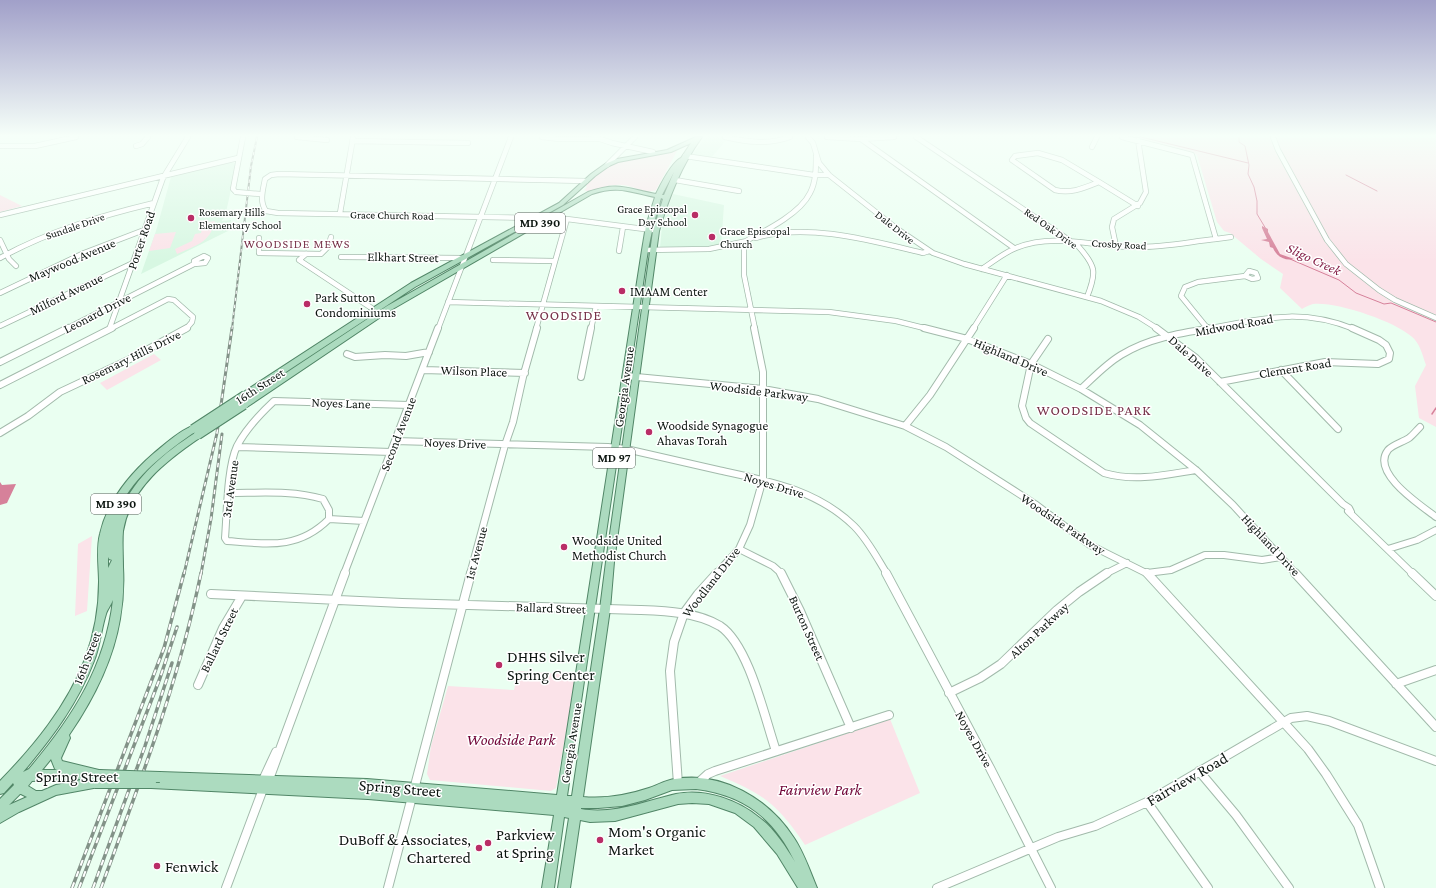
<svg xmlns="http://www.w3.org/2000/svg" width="1436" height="888" viewBox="0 0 1436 888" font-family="'Crimson Pro',serif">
	<rect width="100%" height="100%" fill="#eafff1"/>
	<!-- built -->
	<path fill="#d7f7e2" d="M706 137H729L710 159 691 156Z
		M229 163H235L230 194 225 217 222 220V221L231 220 230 230 141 274 156 231 171 177Z
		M673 194 724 205 721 246 660 248 662 226Z"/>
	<!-- green -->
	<path fill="#fbe3e9" d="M1131 137H1436V427L1419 418 1415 386 1426 365C1422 354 1420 343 1411 336 1394 321 1335 301 1313 304 1309 305 1305 307 1302 309L1280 288 1283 274 1261 259 1230 233 1224 231 1217 222 1197 155 1191 152Z
		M673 151H677L656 190C645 195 633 185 622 185 610 184 600 188 589 192L584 190 587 187 585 185 591 178 616 161Z
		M0 195 22 206 0 212Z
		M215 221C210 243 196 245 177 254L175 249 192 241 195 234 201 233 203 223Z
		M176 232 170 248 149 251 155 234Z
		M154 354 161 360 107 390 100 383Z
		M92 536 87 611 75 616 78 544Z
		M518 671 576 675 556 788 551 791 430 780 427 774 431 746 448 686 514 690Z
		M890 719 920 793 805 845C778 805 764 794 720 776Z"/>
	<!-- water -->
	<path fill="#d6819a" d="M1262 226 1268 229V232L1280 254 1294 259C1285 261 1277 257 1273 248L1270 247 1269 242 1261 240 1267 239 1262 228Z
		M0 482 2 485 16 484 7 503 0 505Z"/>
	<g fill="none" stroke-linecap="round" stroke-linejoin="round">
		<!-- stream-far1 -->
		<path stroke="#d6819a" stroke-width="1" d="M1141 137 1248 163
			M1239 137V142L1245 146 1249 165 1248 174 1254 187 1257 201V214L1266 229
			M1346 175 1377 191
			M1290 259 1339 280 1356 293 1384 304 1391 303 1436 322"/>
		<!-- stream -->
		<path stroke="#d6819a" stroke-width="1.5" d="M1432 414 1436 408"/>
		<!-- minor-far2 casing -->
		<g stroke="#a2baab" stroke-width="6">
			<path id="minor-far2" d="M297 137 327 140
				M542 137 559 139H597
				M594 137 612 143 653 152
				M725 137C747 142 768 145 790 137
				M808 137 813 143 819 163 829 175 896 228 933 253 964 264 1101 301 1139 317 1158 329
				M827 137 861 139 894 137
				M916 137 1078 246C1096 266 1097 272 1087 297
				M1273 137 1278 150 1327 240 1346 264 1379 290 1395 300 1436 318
				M861 139 1014 248
				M352 141 468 143
				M0 146H35L76 137
				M136 146 142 144 148 137
				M1092 147 1097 137
				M1038 153 1062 160 1099 182C1084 188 1071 194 1055 190L1012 160 1015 156Z
				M685 156 814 175H829
				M607 165 635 137
				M675 180 739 191
				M1099 182 1138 206
				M236 192 233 189 243 137
				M340 213 353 138
				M0 215 238 158
				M536 218 278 213 266 211C259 201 263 190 265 179L271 175 279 174 586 181
				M547 219H567L652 230
				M259 238V253L321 254 328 247 331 237
				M756 238C806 222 873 241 923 253L929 251
				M1216 239 1231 237
				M0 240 9 259 16 266
				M1116 246 1112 227 1114 219 1140 203 1146 192 1138 140
				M645 250 709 249 747 241
				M619 251 623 227
				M306 254 299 260 379 313
				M204 256 208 258 205 263 194 264V261Z
				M341 257 463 258
				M0 258C49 231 100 216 154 203
				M493 260 555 261
				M982 269C993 262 1003 253 1016 248 1053 233 1092 246 1131 247 1159 248 1188 242 1216 239L1192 155 1122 137
				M1249 271 1256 273 1258 278 1252 279 1245 276Z
				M0 293 84 253 144 230
				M448 302 829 312 896 321 928 329
				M0 326 133 263
				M110 327 163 178 188 137
				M66 329 194 264
				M110 329 168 299 174 300 193 317 192 322 186 329
				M438 329 511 137
				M536 329 567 219
				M591 329 596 306
				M755 329 744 275V242C765 231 800 214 810 193 816 182 816 168 816 156
				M973 329 1007 275
				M1206 329C1262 319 1299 307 1354 329
				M1208 329 1181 296 1185 287 1198 282 1245 276"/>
		</g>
		<!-- minor-far1 casing -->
		<g stroke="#a2baab" stroke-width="8">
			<path id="minor-far1" d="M924 328 967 339 1031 364 1081 389 1140 425 1196 470 1233 505 1296 574
				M1156 328 1196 358 1343 504 1349 508 1351 512
				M1207 328 1208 329
				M1048 339 1031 364 1022 406 1026 418 1030 423 1104 473C1135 482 1165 475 1196 470
				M347 354 355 357 385 355 406 356 429 352
				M0 362 68 328
				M423 370 525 373
				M1281 370 1338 429
				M626 376 763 389 818 399 905 426 946 447 1035 504 1090 545 1148 574
				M581 377 591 328
				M1220 382 1325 362 1378 364 1389 359 1390 353 1386 345 1379 340 1352 328
				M0 385 112 328
				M1081 389C1094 377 1106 364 1121 355 1148 338 1181 333 1212 328
				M905 426 930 395 974 328
				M1420 427C1416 431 1413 435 1409 438 1403 442 1392 445 1388 450 1370 473 1422 506 1436 517
				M0 433 28 416 60 392 130 359 187 328
				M395 441 608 447 626 449C657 456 688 463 718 470 768 481 816 489 854 526 868 540 877 558 887 574
				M237 447 391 452
				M228 493C260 493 292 490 323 499L329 510V519L364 521
				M1348 511 1413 574
				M329 519C298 550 267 544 227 541L225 538C227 514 227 467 237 446 246 429 260 414 274 401L409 405
				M739 549 773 566 782 574
				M1388 549 1417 540 1436 530
				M1147 573 1171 570 1205 555H1224L1262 560 1281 557
				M344 574 438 328
				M470 574 505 445 513 422 523 377 537 328
				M716 574 739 549 750 525 763 479V372L754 328
				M1105 574 1127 563"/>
		</g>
		<!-- minor casing -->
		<g stroke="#a2baab" stroke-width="10">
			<path id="minor" d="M781 573 800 611 851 728
				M886 573 990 768 1051 888
				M1147 573 1308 749 1326 774 1358 825 1380 888
				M1295 573 1436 727
				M1412 573 1436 596
				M211 594 402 603 640 610C666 611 697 612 720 626 749 645 765 719 776 751
				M1396 684 1436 670
				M198 685 223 628 242 596
				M949 693 980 678 1001 664 1057 610 1079 592 1107 573
				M1199 771 1236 815 1289 888
				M268 782 345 573
				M678 784 670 671 674 642 684 613 698 594 717 573
				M697 784 708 774 715 771 889 715
				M1147 802 1208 888
				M226 888 263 789V780L276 752
				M388 888 471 573
				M937 888 1058 837 1095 826 1147 802 1291 718 1307 716 1329 721 1436 761"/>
		</g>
		<!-- major casing -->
		<g stroke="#518667" stroke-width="2">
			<path id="major" d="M696 137H702C681 166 669 197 659 231L614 562 610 609 583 797C605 799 628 795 649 788 658 785 666 780 675 779 722 771 769 799 794 838 804 853 810 871 817 888H798L777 854 754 827 735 813 709 804 692 803 678 804 615 821 590 822 580 820 570 888H558L569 818 564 817 554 888H542L554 815 368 799 151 788 147 787 146 783 147 779 155 778 156 773 160 772 367 779 557 795 642 250 646 226 655 197C630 192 618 185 592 194L391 310 247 407H241L240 405 241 403 387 306 588 192C619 181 627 189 656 194 661 184 671 163 681 158L691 143 671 152 618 162 609 166 595 176 563 205 415 287 248 397H242L241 395 242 393 411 283 559 203 591 174 605 164 617 159 667 150ZM674 172 664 195H662ZM661 198 663 199 653 231 606 562 600 609 572 796H567L648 250 653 226ZM696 789C744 795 774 818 795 862 786 847 774 829 761 819 739 800 705 788 676 794 645 801 614 815 581 809V808H598L622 806 645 800 672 790Z
				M193 426 197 429 196 431C166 452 135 475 119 508L121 510C136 476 164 453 195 433H201L202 435 201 437C167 460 130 488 123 531 122 542 123 555 123 567 124 584 123 602 120 619 113 661 93 700 69 735L70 738 61 758 62 761 103 771 104 775 103 779 99 780 100 783 99 787 56 795 19 812 0 823V799L14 785 13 783 4 793 0 794V781C34 746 67 706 85 659 94 635 99 609 99 582 99 567 96 549 100 534 107 502 130 474 153 454 164 445 180 430 193 426ZM108 557 109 559 112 560 108 568ZM113 600C105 668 72 718 29 769L23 772C52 738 78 703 94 661 100 646 101 630 106 614 107 610 111 605 113 600ZM51 759 55 769 57 770H42ZM86 777 91 778 56 785 42 791H36L28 786 32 781 82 779ZM21 794 27 797 9 805 20 794Z"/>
		</g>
		<!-- minor-far2 -->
		<use href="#minor-far2" stroke="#fff" stroke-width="4.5"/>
		<!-- minor-far1 -->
		<use href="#minor-far1" stroke="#fff" stroke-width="6"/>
		<!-- minor -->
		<use href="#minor" stroke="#fff" stroke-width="8"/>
		<!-- major -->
		<use href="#major" fill="#acdbbf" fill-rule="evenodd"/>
		<!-- rail-far2 casing -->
		<g stroke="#839288" stroke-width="2">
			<path id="rail-far2" d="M232 329 251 166 257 137"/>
		</g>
		<!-- rail-far1 casing -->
		<g stroke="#839288" stroke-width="3">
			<path id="rail-far1" d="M184 574 217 433 232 328
				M201 574 211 519 222 434"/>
		</g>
		<!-- rail casing -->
		<g stroke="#839288" stroke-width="3.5">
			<path id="rail" d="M72 888 164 648 184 573
				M79 888 160 678 177 627
				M93 888 145 746 172 663
				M101 888C139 785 179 681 201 573"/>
		</g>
		<!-- rail-far2 -->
		<use href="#rail-far2" stroke="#fff" stroke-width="1" stroke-dasharray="3.5" stroke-linecap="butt"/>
		<!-- rail-far1 -->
		<use href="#rail-far1" stroke="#fff" stroke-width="1.5" stroke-dasharray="4.5" stroke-linecap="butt"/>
		<!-- rail -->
		<use href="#rail" stroke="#fff" stroke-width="2" stroke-dasharray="6" stroke-linecap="butt"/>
		<!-- minor-bridge casing -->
		<g stroke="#a2baab" stroke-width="6" stroke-linecap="butt">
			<path id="minor-bridge" d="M236 192 260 194"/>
		</g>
		<!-- major-bridge-far1 casing -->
		<g stroke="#518667" stroke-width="10" stroke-linecap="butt">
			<path id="major-bridge-far1" d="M193 429 245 395
				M198 435 244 405"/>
		</g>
		<!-- major-bridge casing -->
		<g stroke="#518667" stroke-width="12" stroke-linecap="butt">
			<path id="major-bridge" d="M99 775 160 777
				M95 783H151"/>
		</g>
		<!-- minor-bridge -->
		<use href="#minor-bridge" stroke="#fff" stroke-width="4.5"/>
		<!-- major-bridge-far1 -->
		<use href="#major-bridge-far1" stroke="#acdbbf" stroke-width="8"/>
		<!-- major-bridge -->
		<use href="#major-bridge" stroke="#acdbbf" stroke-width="10"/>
	</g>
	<!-- sky -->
	<linearGradient id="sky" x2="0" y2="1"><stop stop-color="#a1a0c9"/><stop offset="0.52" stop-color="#f6fff9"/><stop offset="1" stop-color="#f6fff9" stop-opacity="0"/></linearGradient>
	<rect width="1436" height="261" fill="url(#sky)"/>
	<!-- markers -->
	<g fill="#b92d66" stroke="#fff" stroke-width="1.5">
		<circle cx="695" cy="215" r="4"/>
		<circle cx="191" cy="218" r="4"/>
		<circle cx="712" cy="237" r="4"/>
		<circle cx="622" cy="291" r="4"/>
		<circle cx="307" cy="304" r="4"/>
		<circle cx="649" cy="432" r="4"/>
		<circle cx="564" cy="547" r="4"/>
		<circle cx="499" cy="665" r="4"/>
		<circle cx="600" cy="840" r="4"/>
		<circle cx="488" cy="843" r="4"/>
		<circle cx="479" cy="848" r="4"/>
		<circle cx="157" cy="866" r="4"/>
	</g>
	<g text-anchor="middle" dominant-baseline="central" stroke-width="3" stroke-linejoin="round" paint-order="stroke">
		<!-- far-poi labels -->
		<g font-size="11" fill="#0d1611" stroke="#fff" text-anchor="start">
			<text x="687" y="209" text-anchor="end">Grace Episcopal<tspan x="687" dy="13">Day School</tspan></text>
			<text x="199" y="212">Rosemary Hills<tspan x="199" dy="13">Elementary School</tspan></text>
			<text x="720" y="231">Grace Episcopal<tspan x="720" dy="13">Church</tspan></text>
		</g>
		<!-- far-street labels -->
		<g font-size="11" fill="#0d1611" stroke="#fff">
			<text transform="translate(392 215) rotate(1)">Grace Church Road</text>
			<text transform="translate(75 226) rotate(-19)">Sundale Drive</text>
			<text transform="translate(895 227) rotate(38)">Dale Drive</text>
			<text transform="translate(1051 228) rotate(35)">Red Oak Drive</text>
			<text transform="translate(1119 244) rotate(3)">Crosby Road</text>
		</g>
		<!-- shield labels -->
		<g fill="#fff" stroke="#565c58" stroke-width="1">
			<rect x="515" y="213" width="50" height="20" rx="3"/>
			<rect x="593" y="448" width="42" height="20" rx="3"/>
			<rect x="91" y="494" width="50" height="20" rx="3"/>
		</g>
		<g font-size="12" font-weight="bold" fill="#0d1611">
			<text x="540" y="223">MD 390</text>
			<text x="614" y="458">MD 97</text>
			<text x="116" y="504">MD 390</text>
		</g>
		<!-- far-neighbourhood labels -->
		<g font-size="12" letter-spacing="1" fill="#763148" stroke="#fff">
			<text x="297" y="244">WOODSIDE MEWS</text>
		</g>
		<!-- street labels -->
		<g font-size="13" fill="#0d1611" stroke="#fff">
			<text transform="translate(141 240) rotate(-71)">Porter Road</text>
			<text transform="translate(403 257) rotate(1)">Elkhart Street</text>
			<text transform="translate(72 260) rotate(-23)">Maywood Avenue</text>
			<text transform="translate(66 294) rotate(-26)">Milford Avenue</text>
			<text transform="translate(97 313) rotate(-27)">Leonard Drive</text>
			<text transform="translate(1234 325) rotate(-10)">Midwood Road</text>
			<text transform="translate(1191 356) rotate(42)">Dale Drive</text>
			<text transform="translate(131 357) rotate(-26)">Rosemary Hills Drive</text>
			<text transform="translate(1011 357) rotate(23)">Highland Drive</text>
			<text transform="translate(1295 368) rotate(-9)">Clement Road</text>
			<text transform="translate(474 371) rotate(2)">Wilson Place</text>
			<text transform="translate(260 386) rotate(-33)">16th Street</text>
			<text transform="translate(624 387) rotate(-82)">Georgia Avenue</text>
			<text transform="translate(759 391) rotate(7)">Woodside Parkway</text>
			<text transform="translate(341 403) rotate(2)">Noyes Lane</text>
			<text transform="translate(398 434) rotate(-69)">Second Avenue</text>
			<text transform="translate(455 443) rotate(2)">Noyes Drive</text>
			<text transform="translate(774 485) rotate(17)">Noyes Drive</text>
			<text transform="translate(230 489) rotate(-82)">3rd Avenue</text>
			<text transform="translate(1063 524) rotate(34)">Woodside Parkway</text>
			<text transform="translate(1271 545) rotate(47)">Highland Drive</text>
			<text transform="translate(476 553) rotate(-75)">1st Avenue</text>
			<text transform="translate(711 582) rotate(-52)">Woodland Drive</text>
			<text transform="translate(551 608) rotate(2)">Ballard Street</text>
			<text transform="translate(807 628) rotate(66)">Burton Street</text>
			<text transform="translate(1039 630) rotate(-43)">Alton Parkway</text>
			<text transform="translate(219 640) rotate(-64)">Ballard Street</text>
			<text transform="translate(87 658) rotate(-69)">16th Street</text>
			<text transform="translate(974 739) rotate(61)">Noyes Drive</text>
			<text transform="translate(571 743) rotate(-81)">Georgia Avenue</text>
		</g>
		<!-- poi labels -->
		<g font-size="13" fill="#0d1611" stroke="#fff" text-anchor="start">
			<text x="630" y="291">IMAAM Center</text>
			<text x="315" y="297">Park Sutton<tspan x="315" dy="15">Condominiums</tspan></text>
			<text x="657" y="425">Woodside Synagogue<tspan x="657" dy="15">Ahavas Torah</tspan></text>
			<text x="572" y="540">Woodside United<tspan x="572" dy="15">Methodist Church</tspan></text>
		</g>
		<!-- water labels -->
		<g font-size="14" font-style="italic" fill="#862149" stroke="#fff">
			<text transform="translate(1314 259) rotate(25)">Sligo Creek</text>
		</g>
		<!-- neighbourhood labels -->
		<g font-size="14" letter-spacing="1" fill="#763148" stroke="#fff">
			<text x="564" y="315">WOODSIDE</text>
			<text x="1094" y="410">WOODSIDE PARK</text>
		</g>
		<!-- near-poi labels -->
		<g font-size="16" fill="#0d1611" stroke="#fff" text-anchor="start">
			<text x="507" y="656">DHHS Silver<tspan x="507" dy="18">Spring Center</tspan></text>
			<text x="608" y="831">Mom's Organic<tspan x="608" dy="18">Market</tspan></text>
			<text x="496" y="834">Parkview<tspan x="496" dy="18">at Spring</tspan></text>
			<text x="471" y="839" text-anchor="end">DuBoff &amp; Associates,<tspan x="471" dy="18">Chartered</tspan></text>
			<text x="165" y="866">Fenwick</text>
		</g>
		<!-- near-park labels -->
		<g font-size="16" font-style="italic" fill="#700537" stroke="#fff">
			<text x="511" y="739">Woodside Park</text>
			<text x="820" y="789">Fairview Park</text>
		</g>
		<!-- near-street labels -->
		<g font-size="16" fill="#0d1611" stroke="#fff">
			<text x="77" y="776">Spring Street</text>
			<text transform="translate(1187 779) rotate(-30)">Fairview Road</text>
			<text transform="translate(400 788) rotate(5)">Spring Street</text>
		</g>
	</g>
</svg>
